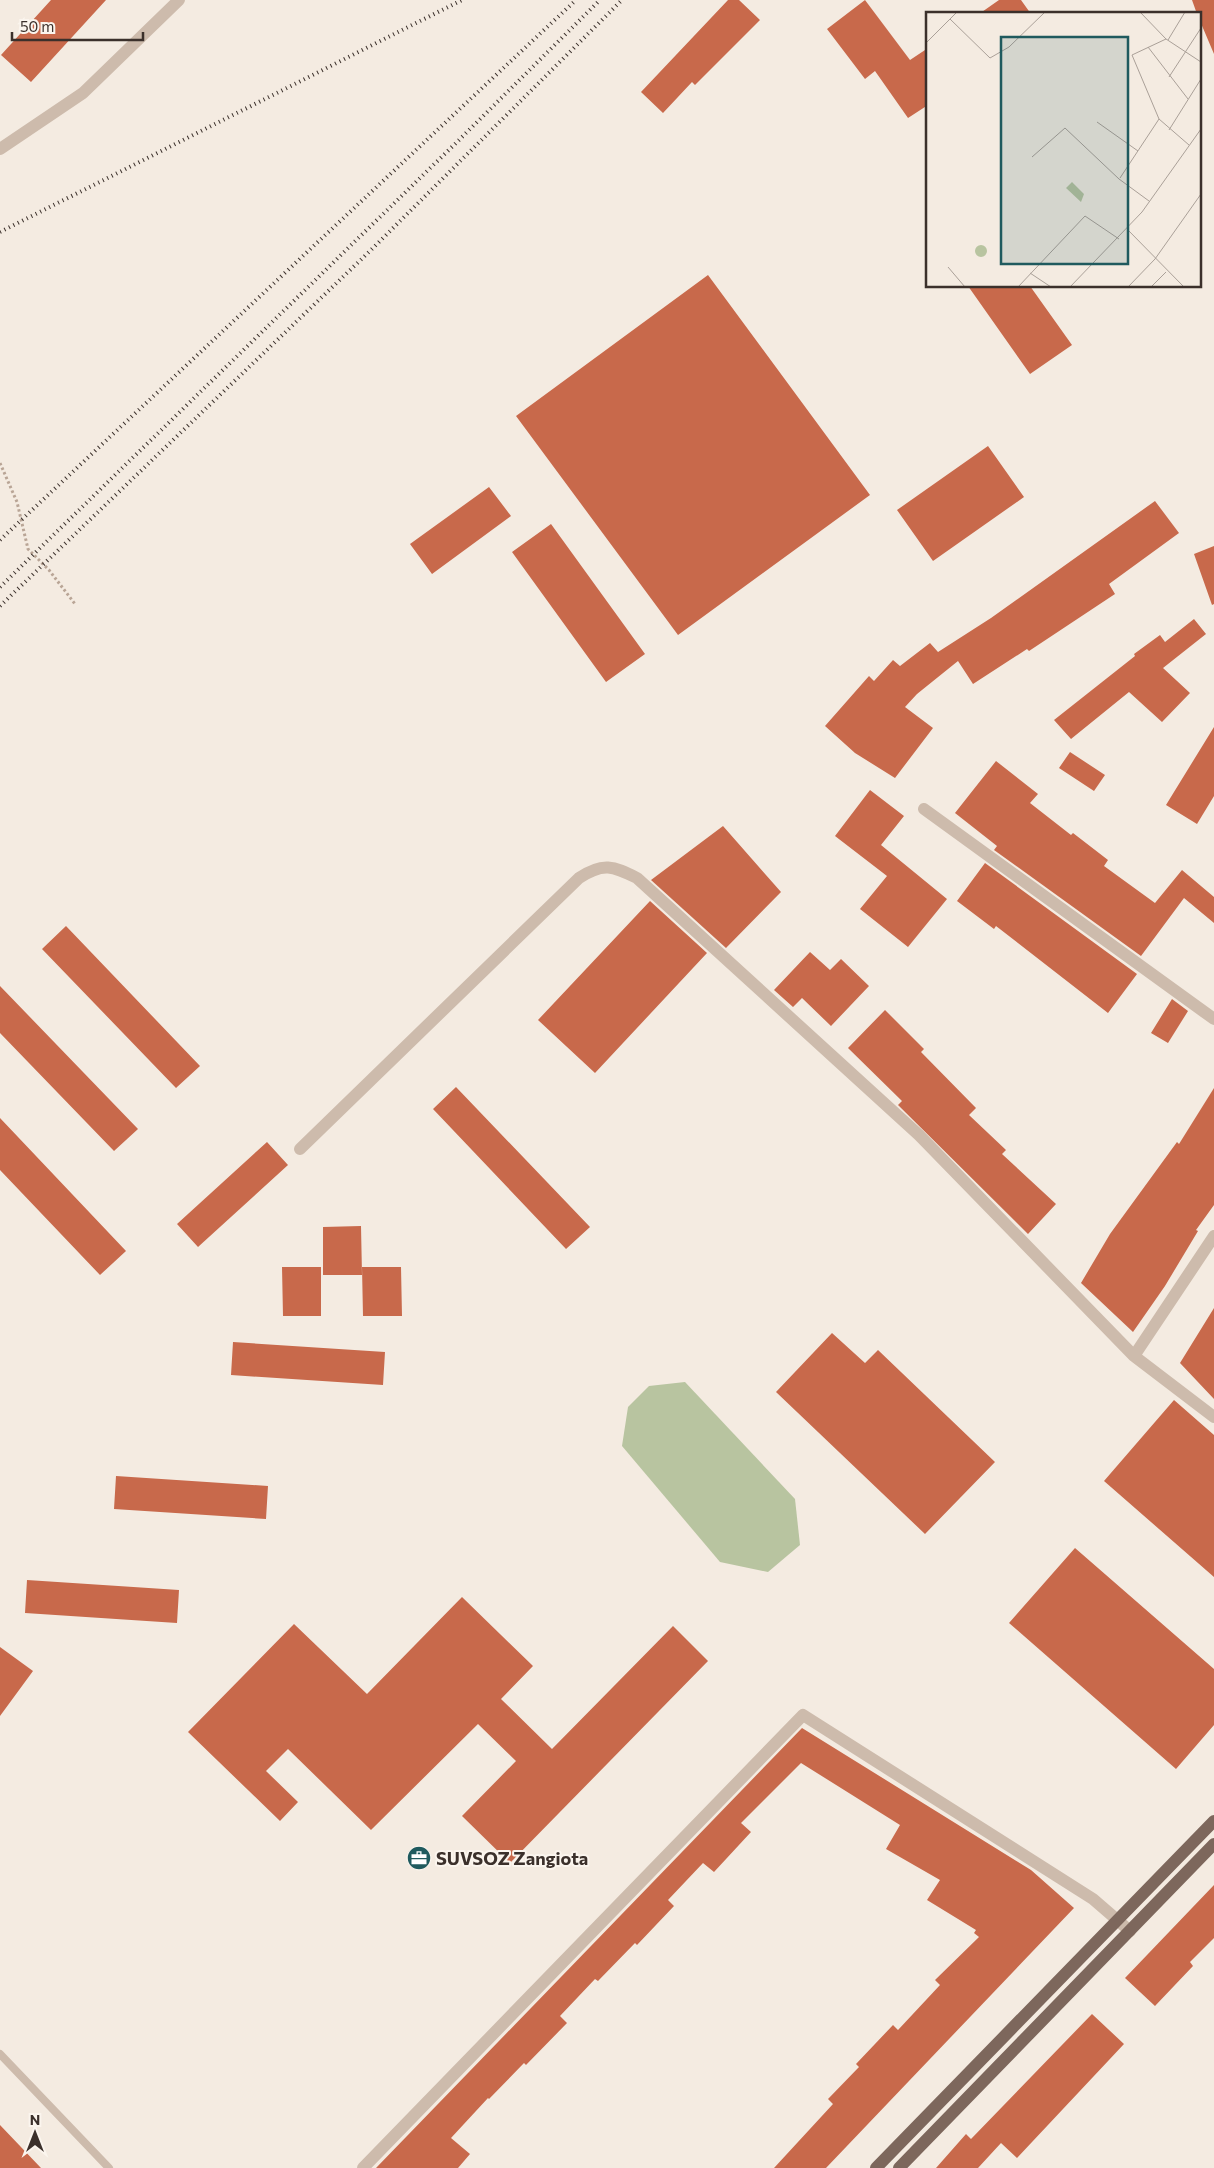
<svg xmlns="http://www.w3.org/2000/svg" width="1214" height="2168" viewBox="0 0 1214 2168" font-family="Commissioner,sans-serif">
	<rect width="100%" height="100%" fill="#f4ebe1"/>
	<!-- green -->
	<path fill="#b8c4a0" d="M685 1382 795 1499 800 1545 768 1572 720 1562 622 1446 628 1407 649 1386Z"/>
	<!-- building -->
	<path fill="#c8694b" d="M51 0H106L31 82 1 55Z
		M728 0H739L760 20 695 85 692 82 663 113 641 92Z
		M865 0 910 60 928 48V105L908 118 875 71 865 79 827 29Z
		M999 0H1021L1031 14H979Z
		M1192 0H1214V54L1200 21V14H1197Z
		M708 275 870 495 678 635 516 416Z
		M968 286H1030L1072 345 1030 374Z
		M988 446 1024 497 933 561 897 510Z
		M489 487 511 516 432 574 410 544Z
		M1155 501 1179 533 1109 584 1115 594 1029 651 1027 649 973 684 958 661 917 694 905 707 933 728 895 778 855 753 825 726 869 676 874 681 893 660 900 666 930 643 938 652 991 618Z
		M551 524 645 654 606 682 512 552Z
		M1214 546V604L1212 605 1194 554Z
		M1194 619 1206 634 1163 668 1190 693 1162 722 1129 692 1071 739 1054 720 1135 656 1134 654 1160 635 1165 642Z
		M1214 727V796L1197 824 1166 805Z
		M1070 752 1105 775 1094 791 1059 768Z
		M996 761 1038 794 1030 803 1071 835 1073 833 1108 860 1104 866 1155 903 1182 870 1214 897V923L1184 898 1141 956 994 850 997 846 955 813Z
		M870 790 904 816 881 845 947 899 908 947 860 909 887 876 835 836Z
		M723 826 781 892 726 948 651 880Z
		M985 863 1137 974 1108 1013 996 926 994 929 957 901Z
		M650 901 707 953 595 1073 538 1020Z
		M66 926 200 1066 176 1088 42 949Z
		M810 952 830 970 841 959 869 986 831 1026 802 998 793 1007 774 990Z
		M0 986 138 1129 114 1151 0 1033Z
		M1172 999 1188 1011 1168 1043 1151 1033Z
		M885 1010 924 1049 921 1052 976 1108 969 1115 1006 1150 1002 1154 1056 1204 1028 1234 898 1105 902 1101 848 1048Z
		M456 1087 590 1227 566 1249 433 1109Z
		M1214 1088V1205L1196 1230 1198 1231 1165 1286 1133 1332 1081 1283 1110 1234 1177 1142 1179 1144Z
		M0 1118 126 1251 100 1275 0 1170Z
		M267 1142 288 1165 198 1247 177 1224Z
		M361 1226 362 1275H323V1227Z
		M282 1267H321V1316H283Z
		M362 1267H401L402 1316H363Z
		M1214 1308V1399L1180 1363Z
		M832 1333 865 1363 878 1350 995 1462 925 1534 776 1392Z
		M233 1342 385 1352 383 1385 231 1375Z
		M1174 1400 1214 1435V1577L1104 1481Z
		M116 1476 268 1486 266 1519 114 1509Z
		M1075 1548 1214 1669V1725L1176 1769 1009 1623Z
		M27 1580 179 1590 177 1623 25 1613Z
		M462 1597 533 1666 501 1699 552 1749 673 1626 708 1661 510 1863 462 1816 516 1761 478 1724 371 1830 288 1749 266 1771 298 1802 280 1821 188 1732 294 1624 367 1694Z
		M0 1647 33 1671 0 1716Z
		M802 1728 1031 1870 1074 1908 826 2168H774L833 2104 828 2099 859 2067 856 2064 893 2025 898 2030 940 1985 935 1980 979 1937 974 1933 976 1930 927 1900 940 1880 886 1849 900 1825 801 1763 741 1823 751 1832 714 1872 703 1863 668 1900 674 1906 637 1945 635 1943 598 1981 595 1979 560 2016 567 2023 526 2065 524 2063 489 2099 488 2098 451 2138 470 2154 458 2168H376Z
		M1214 1885V1938L1190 1962 1193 1966 1155 2006 1125 1978Z
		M1092 2014 1124 2044 1017 2158 1001 2143 978 2168H936L966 2134 971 2139Z
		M0 2125 41 2168H0Z"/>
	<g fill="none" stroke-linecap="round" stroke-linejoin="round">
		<!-- path -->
		<path stroke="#b9a596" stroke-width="3" stroke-dasharray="2.5 2.5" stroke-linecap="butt" d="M0 463 17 502 28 549 49 570 75 604"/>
		<!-- service -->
		<path stroke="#cdbbac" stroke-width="8" d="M0 2054 109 2168"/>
		<!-- minor -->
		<path stroke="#cdbbac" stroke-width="12" d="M0 149 83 93 179 0
			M924 809 1214 1019
			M300 1149 579 878C603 862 613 866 637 878L919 1135 1134 1356 1214 1417
			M1134 1356 1214 1236
			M363 2168 803 1715 1093 1899 1130 1931"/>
		<!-- primary -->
		<path stroke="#7d675c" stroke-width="12" d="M876 2168 1214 1821
			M899 2168 1214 1844"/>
		<!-- rail -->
		<path stroke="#3b302b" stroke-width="4" stroke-dasharray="1 4" stroke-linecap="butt" d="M0 232 462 0
			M0 540 576 0
			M0 587 456 143 600 0
			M0 606 371 250 622 0"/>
	</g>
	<!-- icons -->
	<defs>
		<g id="office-disc" transform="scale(1.25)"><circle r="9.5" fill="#1f5a5e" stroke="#fbf5ee"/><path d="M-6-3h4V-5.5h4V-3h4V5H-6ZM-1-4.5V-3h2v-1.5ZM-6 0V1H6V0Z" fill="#fff"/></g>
	</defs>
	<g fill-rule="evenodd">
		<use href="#office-disc" x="419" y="1858"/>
	</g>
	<g text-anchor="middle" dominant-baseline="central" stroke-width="4" stroke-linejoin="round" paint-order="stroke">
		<!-- poi labels -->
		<g font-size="18" font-weight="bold" fill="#3b302b" stroke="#fbf5ee" text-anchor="start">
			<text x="436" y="1858">SUVSOZ Zangiota</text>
		</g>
	</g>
	<!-- overview -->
	<g transform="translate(926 12)">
		<rect width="275" height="275" fill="#f4ebe1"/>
		<path d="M146 170 158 182 155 190 140 176ZM49 239a6 6 0 1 1 12 0a6 6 0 1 1-12 0Z" fill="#b8c4a0"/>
		<path fill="none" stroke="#aaa098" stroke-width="1" d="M214 0 240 27 275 50M24 7 64 46 83 35 119 0M240 27 206 43 233 107 263 133M242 28 259 0M0 31 31 0M222 35 262 87M243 65 275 16M171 110 212 139M243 118 275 67M106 145 139 116 193 167 223 189M194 166 233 107M202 218 258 275M22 255 39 275M104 261 125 275M92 275 159 204 193 227M144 275 216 200 275 117M202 275 229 247 275 182M225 275 240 260"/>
		<path fill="#1f5a5e" fill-opacity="0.15" stroke="#1f5a5e" stroke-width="2.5" d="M75 25H202V252H75Z"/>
		<rect width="275" height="275" fill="none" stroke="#3b302b" stroke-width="2.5"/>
	</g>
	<!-- north arrow -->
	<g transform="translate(35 2133)" stroke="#fbf5ee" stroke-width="4" paint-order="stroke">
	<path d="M0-4L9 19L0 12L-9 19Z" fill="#3b302b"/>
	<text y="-8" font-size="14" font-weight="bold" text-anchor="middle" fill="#3b302b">N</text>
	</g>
	<!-- scale -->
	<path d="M12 32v8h131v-8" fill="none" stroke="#3b302b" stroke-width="2.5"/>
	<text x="20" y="32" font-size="15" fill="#3b302b" stroke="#fbf5ee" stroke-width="4" paint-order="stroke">50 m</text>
</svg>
